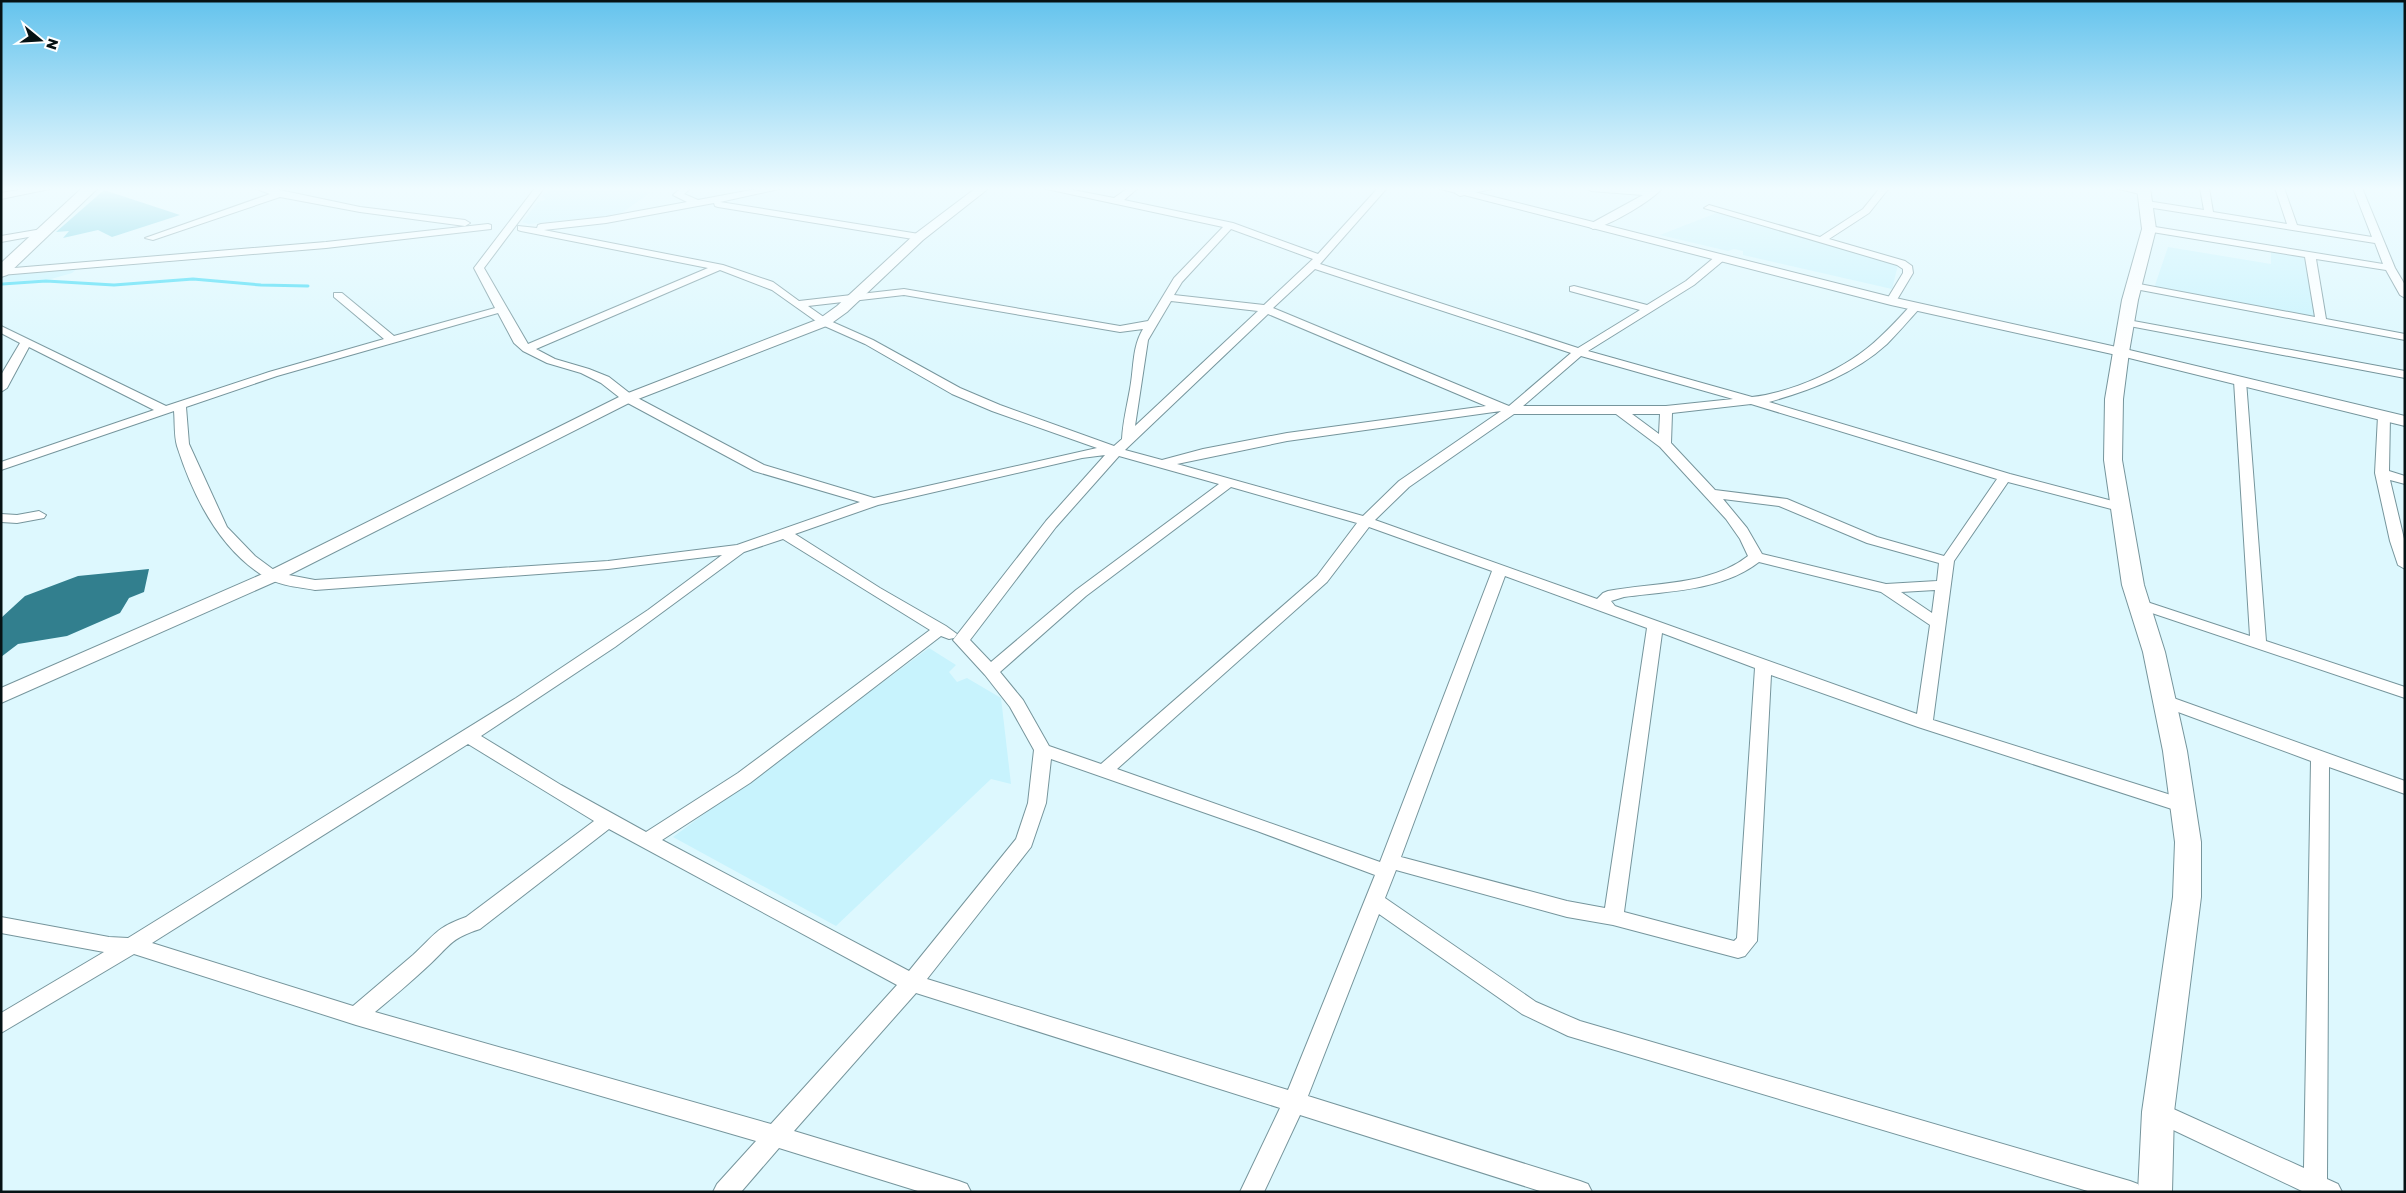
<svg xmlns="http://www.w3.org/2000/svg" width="2406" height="1193" viewBox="0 0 2406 1193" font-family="'Golos Text',sans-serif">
	<rect width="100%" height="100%" fill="#ddf8fe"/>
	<!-- built -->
	<path fill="#c8f3fd" d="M549 188H587L651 192 619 215 529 224 522 222 538 202 544 200 546 199 542 197Z
		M1719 212 1898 265 1892 289 1743 255V251L1734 249 1728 251 1660 235Z
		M2168 247 2271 264V252L2305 257 2315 317 2154 288Z
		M79 267 72 273 51 279 1 282V278L7 273Z
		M929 648 956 665 949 672 957 682 967 678 1001 698 1011 784 991 779 836 926 673 837Z"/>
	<!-- green -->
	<path fill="#77d2e4" d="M104 190 180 215 112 237 98 230 63 238 69 231 56 232Z"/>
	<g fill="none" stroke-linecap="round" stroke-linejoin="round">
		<!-- stream -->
		<path stroke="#3edaf5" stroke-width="3" d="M2 284 46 281 114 285 193 279 261 285 308 286"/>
	</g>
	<!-- building -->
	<path fill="#327f8e" d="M149 569 144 592 129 598 120 613 67 636 18 644 1 657V618L25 596 78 576Z"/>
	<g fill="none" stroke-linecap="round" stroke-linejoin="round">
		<!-- minor casing -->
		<g stroke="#76959c" stroke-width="2">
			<path id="minor" d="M30 188H54L1 199V193Z
				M254 188H270L360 207 465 220 470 223 465 226 360 212 280 197 153 240 145 238 270 194Z
				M535 188H544L484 268 528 344 708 268 521 231 518 230V226L537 228 538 225 541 224 606 217 687 202 673 195 681 188H691L684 194 698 200 762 188H783L720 202 919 234 924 237 919 240 718 207 715 206 714 203 606 223 544 230 723 265 773 282 799 301 904 289 1120 326 1148 321 1174 278 1223 227 1042 188H1063L1114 198 1128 188H1138L1124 200 1233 223 1318 254 1378 188H1387L1320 264 1578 348 1640 310 1570 291V287L1574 286 1647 305 1686 281 1716 256H1724V260L1694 285 1588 351 1752 397C1794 392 1848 368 1879 338 1890 328 1901 316 1911 305H1919V309C1908 321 1898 333 1887 344 1854 374 1811 390 1769 402L2010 474 2124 504 2126 507 2119 511 2008 482 1954 561 1933 720 2190 801 2193 806 2190 811 2184 813 2178 811 1918 727 1771 675 1757 941 1745 956 1738 958 1613 925 1567 917 1396 870 1385 898 1536 1002 1580 1021 2130 1181 2138 1184 2142 1192H2091L1568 1036 1522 1014 1379 914 1308 1096 1580 1181 1588 1184 1592 1192H1543L1300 1115 1264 1192H1240L1280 1108 916 993 794 1131 959 1181 967 1184 971 1192H921L779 1148 741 1192H713L717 1184 756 1141 356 1025 134 954 1 1033V1013L104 952 1 933V917L109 937 128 938 516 698 648 610 722 555 608 569 315 590C299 587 281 586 267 578 220 551 193 496 177 446 174 435 175 422 174 411L1 470V462L154 410 29 347 7 388 1 392V375L20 343 1 333V326L166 406 269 372 384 339 334 297V293H342L394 336 495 308 474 268ZM1231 229 1313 259 1264 305 1174 295 1182 282ZM1315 269 1571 353 1509 406 1504 404 1273 308ZM720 270 772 290 820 324 865 344 952 394 992 411 1097 448 874 498 764 465 632 395 609 377 589 369 555 359 536 349ZM904 295 1120 332 1143 329C1132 347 1134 368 1130 389 1127 406 1123 421 1122 439L1114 446 1000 405 960 388 873 340 828 320 808 306ZM1171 301 1258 311 1135 426 1148 340ZM498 313 514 343 523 351 547 363 581 373 601 383 624 401 754 471 860 502 737 545 608 561 315 580 278 573 255 556 227 527 189 444 186 407 277 376ZM1268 314 1486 406 1287 433 1203 449 1162 460 1125 450ZM1581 356 1733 399 1666 406H1523ZM1751 404 1997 479 1944 556 1877 537 1787 499 1715 490 1671 443 1672 413ZM1501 411 1399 481 1363 516 1177 464 1287 441ZM1514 414H1616L1660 447 1726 519 1740 539 1748 556C1710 586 1654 582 1608 591L1603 593 1597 599 1375 520 1409 487ZM1632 414H1660L1659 434ZM1105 455 1046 521 953 640 985 675 1010 707 1034 750 1028 803 1016 839 909 971 662 840 750 783 941 636 949 639 954 638 957 634 946 626 880 588 795 534 878 505 1082 458ZM1119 456 1219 484 1076 590 991 662 970 640 1056 527ZM1231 487 1357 523 1317 576 1101 764 1049 746 1023 700 1000 672 1086 596ZM1723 499 1779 506 1867 543 1939 563 1937 581 1886 584 1762 554 1747 528ZM1369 527 1492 571 1380 862 1117 769 1327 582ZM783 539 930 630 738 773 646 832 561 785 481 736 615 647 744 552ZM1759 562 1881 592 1930 625 1917 714 1615 606 1611 601 1624 597C1668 591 1722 591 1759 562ZM1505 576 1647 628 1605 908 1567 901 1401 857ZM1935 590 1932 613 1901 592ZM1662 633 1755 668 1737 938 1734 941 1624 912ZM468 744 594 821 466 917C435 928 435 935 413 955 393 972 373 989 353 1006L152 943ZM1051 759 1257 831 1375 875 1288 1090 927 979 1031 847 1046 803ZM609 829 897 985 771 1124 375 1012C393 997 411 982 428 966 450 946 449 939 480 929Z
				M1471 188H1496L1460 196 1455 193Z
				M1587 188H1663C1649 202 1615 223 1593 229L1588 226 1590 224 1643 195 1591 191Z
				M1880 188H1889L1869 213 1829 239 1905 261 1912 266 1913 273 1895 303 1891 304 1886 301 1903 273V269L1897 265 1704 208 1709 205 1820 237 1863 209Z
				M2115 188H2139L2149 192 2144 195Z
				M2200 188H2209L2213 212 2287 224 2275 188H2284L2297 225 2372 237 2353 188H2362L2395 268 2405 285V298L2400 295 2386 270 2316 259 2326 319 2405 334V340L2130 288V284L2134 283 2315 317 2305 257 2146 231V227L2149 226 2383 264 2375 243 2147 207 2142 204 2147 201 2204 210Z
				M488 224 491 225V229L326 248 1 275 2 269 326 242Z
				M42 229 47 232 45 234 1 242V236Z
				M2128 320 2405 371V378L2124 325V321Z
				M2240 377 2246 381 2266 641 2405 687V698L2134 607 2131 604 2134 601H2144L2250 636 2234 381Z
				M2384 412 2390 416 2389 471 2405 476V484L2390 480 2405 543V569L2398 565 2390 541 2375 473 2378 416Z
				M39 511 46 515 44 518 17 523 1 522V514L17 515Z
				M2165 695 2405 781V794L2329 767 2327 1179 2338 1184 2342 1192H2304L2150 1119 2147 1112 2150 1105 2158 1102 2304 1168 2311 761 2159 705 2157 701 2159 697Z"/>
		</g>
		<!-- tertiary casing -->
		<g stroke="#76959c" stroke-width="2">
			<path id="tertiary" d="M976 188H989L923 240 847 312 829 325 633 401 279 580 1 703V688L267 572 623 395 819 319 837 306 915 234Z
				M1437 188H1458L1891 297 2121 348 2405 416V426L2121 356 1891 305Z"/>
		</g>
		<!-- secondary casing -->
		<g stroke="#76959c" stroke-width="2">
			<path id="secondary" d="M2137 188H2150L2156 229 2138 300 2129 352 2123 399 2122 460 2144 585 2165 652 2187 751 2201 842V897L2174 1112 2172 1192H2138L2142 1112 2173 897 2175 842 2163 751 2143 652 2122 585 2104 460 2105 399 2113 352 2122 300 2142 229Z"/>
		</g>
		<!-- primary casing -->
		<g stroke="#76959c" stroke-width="2">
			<path id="primary" d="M82 188H98L7 275 1 277V263Z"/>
		</g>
		<!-- minor -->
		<use href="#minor" fill="#fff" fill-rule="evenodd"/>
		<!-- tertiary -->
		<use href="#tertiary" fill="#fff" fill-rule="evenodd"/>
		<!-- secondary -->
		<use href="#secondary" fill="#fff" fill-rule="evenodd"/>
		<!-- primary -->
		<use href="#primary" fill="#fff" fill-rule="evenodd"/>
	</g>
	<!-- sky -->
	<linearGradient id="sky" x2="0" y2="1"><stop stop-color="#64c3ed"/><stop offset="0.53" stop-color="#f0fcff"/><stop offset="1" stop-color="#f0fcff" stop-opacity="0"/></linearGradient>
	<rect width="2406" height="356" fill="url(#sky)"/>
	<!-- border -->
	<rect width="2406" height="1193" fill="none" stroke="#061214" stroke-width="5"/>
	<!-- north arrow -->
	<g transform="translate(40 40) rotate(108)" stroke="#ffffff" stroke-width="4" paint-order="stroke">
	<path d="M0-4L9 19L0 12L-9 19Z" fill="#061214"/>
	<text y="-8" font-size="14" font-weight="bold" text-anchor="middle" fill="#061214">N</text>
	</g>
</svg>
